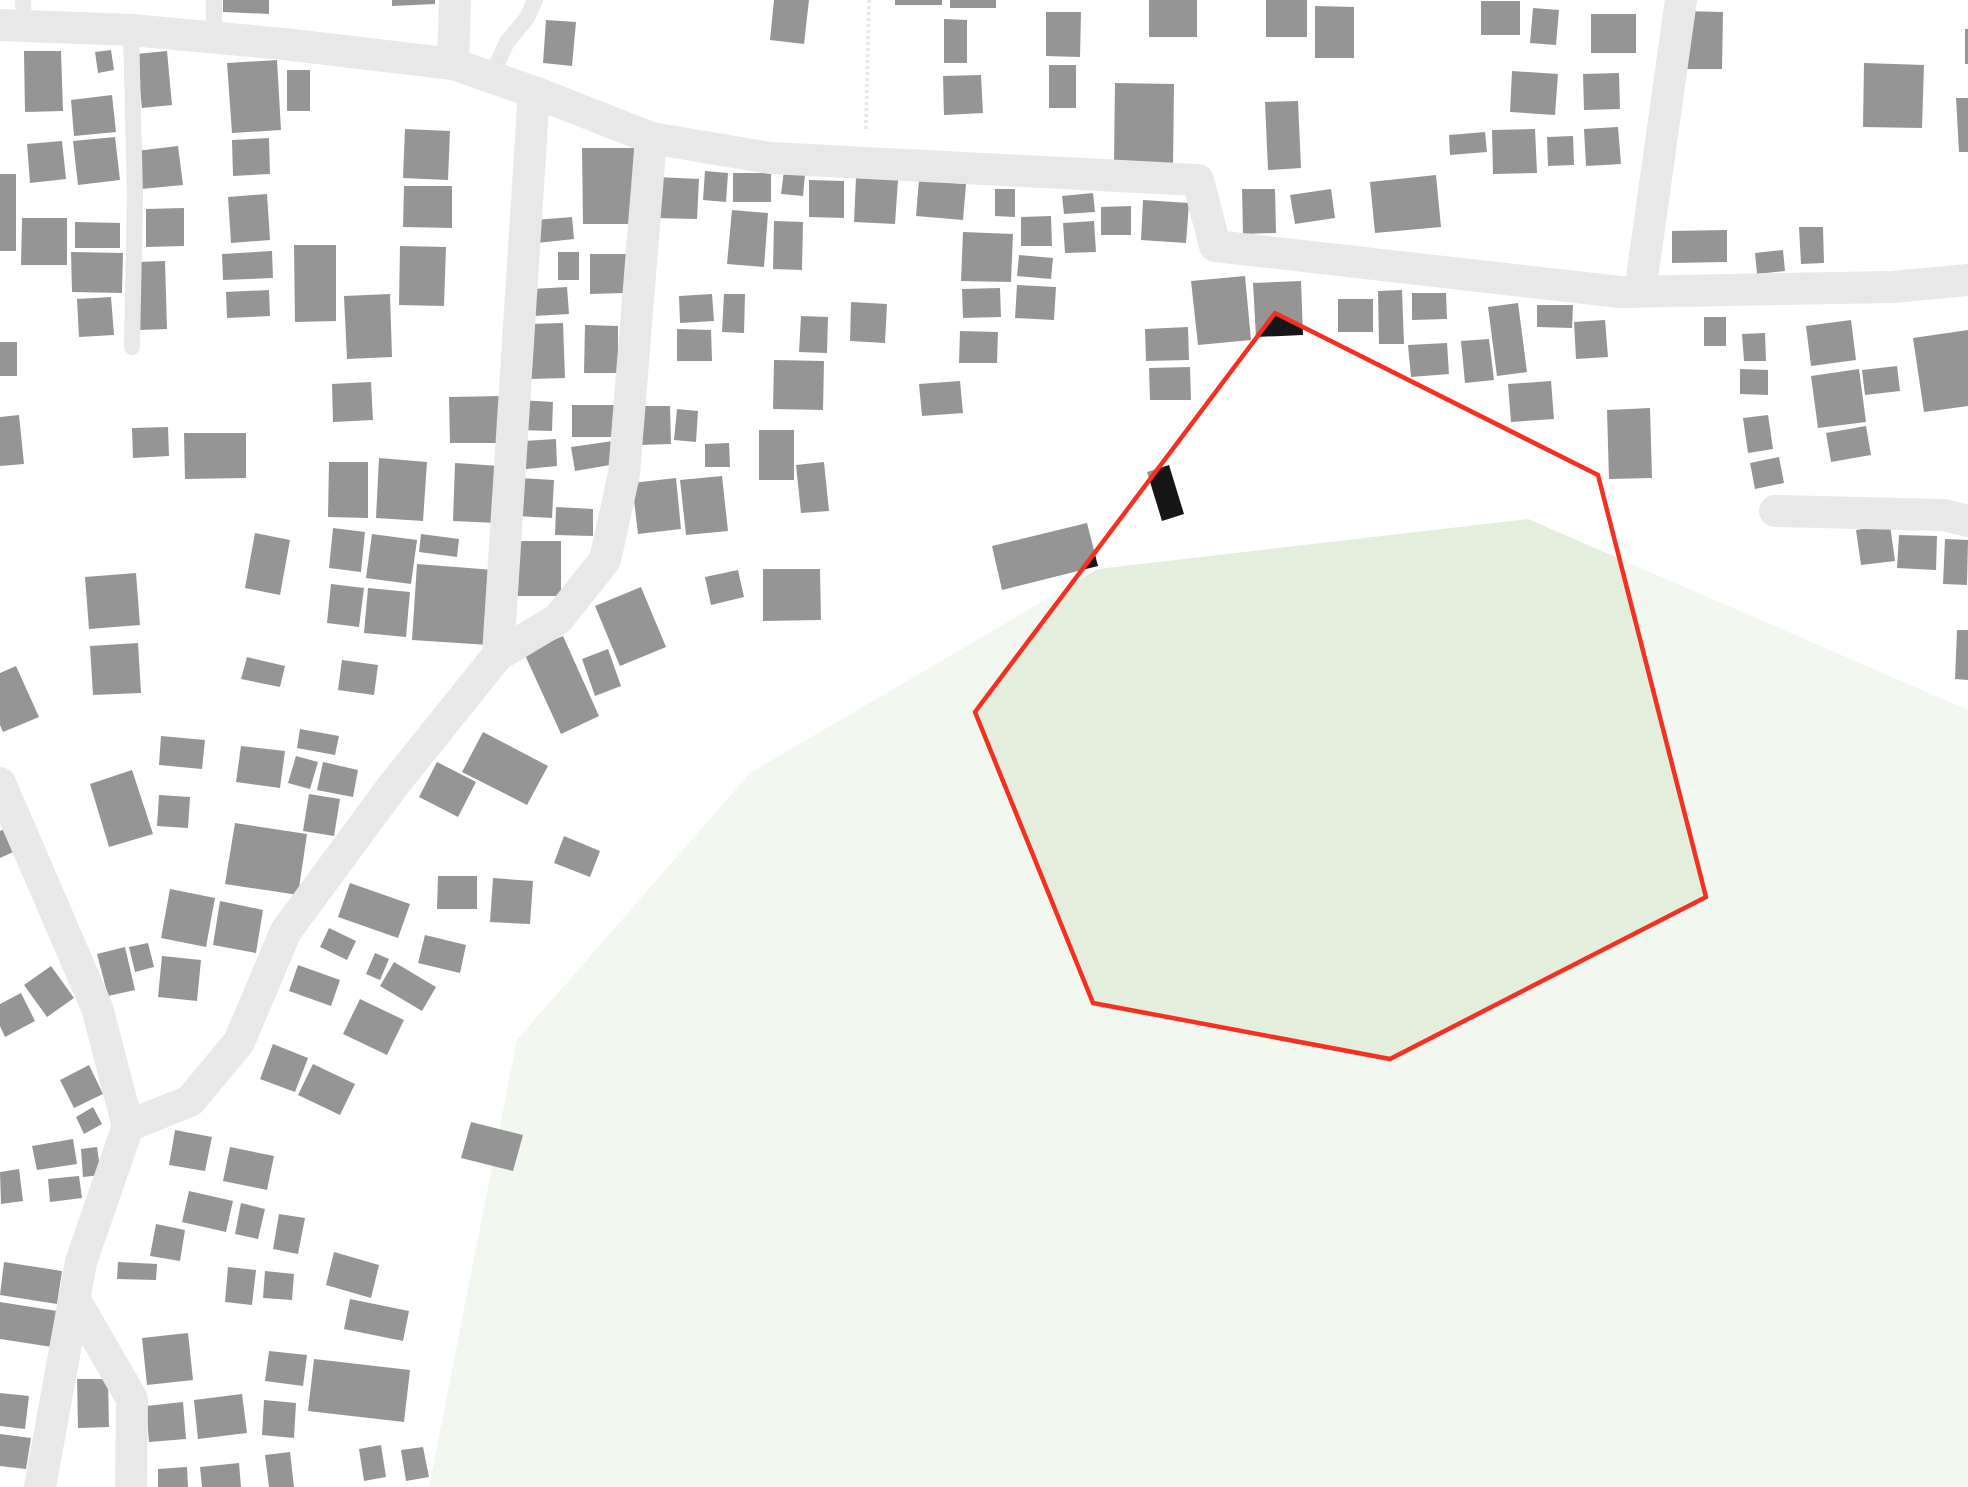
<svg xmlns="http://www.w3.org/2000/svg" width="1968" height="1487" viewBox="0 0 1968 1487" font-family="Manrope,sans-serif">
	<rect width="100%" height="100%" fill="#fff"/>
	<!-- green -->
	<path fill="#e3eedc" d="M1528 519 1968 710V1487H429L517 1040 750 773 1098 569Z"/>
	<!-- building -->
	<path fill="#161616" d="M223 0H269V14L223 12Z
		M392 0H435V4L392 6Z
		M774 0H809L804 44 770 40Z
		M895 0H942V5H895Z
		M950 0H996V8H950Z
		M1149 0H1197V37H1149Z
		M1266 0H1307V37H1266Z
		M1481 1H1520V35H1481Z
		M1315 6 1354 7V58H1315Z
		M1533 8 1559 10 1556 45 1530 43Z
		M1683 11 1723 12 1722 69H1682Z
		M1046 12H1081L1080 57 1046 56Z
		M1591 14H1636V53H1591Z
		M944 19 967 20V63H944Z
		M546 20 576 22 572 66 543 63Z
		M1965 29H1968V64H1965Z
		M111 50 114 70 98 73 95 52Z
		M24 51H61L63 111 25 112Z
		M167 51 172 105 142 108 136 54Z
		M277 60 281 130 232 133 227 63Z
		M1864 63 1924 65 1922 128 1863 127Z
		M1049 65H1076V108H1049Z
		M287 70H310V111H287Z
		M1512 71 1558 74 1555 115 1510 112Z
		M1619 73 1620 109 1584 110 1583 74Z
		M981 75 983 113 944 115 943 76Z
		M1115 83 1174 84 1173 165 1114 163Z
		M112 95 116 132 74 136 71 100Z
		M1956 98H1968V152H1959Z
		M1298 101 1301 168 1268 170 1265 102Z
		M1618 127 1621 164 1586 166 1584 129Z
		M405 129 450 131 448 180 403 178Z
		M1535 129 1537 173 1493 174 1492 130Z
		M1485 132 1487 152 1450 155 1449 135Z
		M1573 136 1574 165 1548 166 1547 137Z
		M115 137 120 180 78 185 73 141Z
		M269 138 270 174 233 176 232 140Z
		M62 141 66 179 30 183 27 144Z
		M178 146 183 185 141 189 136 151Z
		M582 148H635L636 224H583Z
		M705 171 728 173 726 202 703 200Z
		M784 171 805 174 803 196 781 194Z
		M733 173H771V202H733Z
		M0 174H16V251H0Z
		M1436 175 1441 227 1375 233 1370 182Z
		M657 177 699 179 697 219 655 218Z
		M856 177 898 180 895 224 854 222Z
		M809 180 844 181V218L809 217Z
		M919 180 966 184 963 220 916 216Z
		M404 186H452V228L403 227Z
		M995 189H1015V217L995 216Z
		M1242 189H1275L1276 233 1243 234Z
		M1331 189 1335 218 1295 224 1290 195Z
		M1093 193 1095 212 1064 214 1062 196Z
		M267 194 270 240 231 243 228 197Z
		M1143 200 1189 203 1186 243 1141 240Z
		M1131 206V235H1101V207Z
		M184 208V246L146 247V209Z
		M732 210 768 213 764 267 727 264Z
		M1051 216 1052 246H1021V217Z
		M572 217 574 239 537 243 535 220Z
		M22 218H67V265H21Z
		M774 221 803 222 802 270 773 269Z
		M1094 221 1096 252 1065 253 1063 223Z
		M75 222 120 223V248H75Z
		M1799 227H1823L1824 263 1801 264Z
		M1727 230V262L1672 263V231Z
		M963 232 1013 234 1011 282 961 281Z
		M294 245H336V321L295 322Z
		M400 246 446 247 444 306 399 305Z
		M1783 250 1785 271 1757 274 1755 253Z
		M272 251 273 278 223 280 222 254Z
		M71 252 123 253 122 293 72 292Z
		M558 252H579V280H558Z
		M590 254H626V293L590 294Z
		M1019 255 1053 258 1051 279 1017 276Z
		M165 261 167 329 140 330 138 262Z
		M1245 276 1251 340 1198 345 1191 281Z
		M1301 281 1303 335 1256 337 1253 283Z
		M1017 285 1056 287 1054 320 1015 318Z
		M567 287 569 314 534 316 532 289Z
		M1000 288 1001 317 963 318 962 289Z
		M269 290 270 316 227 318 226 292Z
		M1402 290 1404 344H1379L1378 291Z
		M1412 293H1446L1447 319 1412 320Z
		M390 294 392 357 347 359 344 296Z
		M712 294 714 321 680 323 679 296Z
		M724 294H745L744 333 722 332Z
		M111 297 114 335 79 337 77 299Z
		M1338 299H1373V332H1338Z
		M851 302 887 304 885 343 850 341Z
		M1518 303 1527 372 1497 376 1488 307Z
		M1537 305H1573L1572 328 1537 327Z
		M801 316 828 317 827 353 799 352Z
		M1704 317H1726V346H1704Z
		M1605 320 1608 357 1576 359 1574 322Z
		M1851 320 1856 360 1811 366 1806 326Z
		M563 323 565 378 530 379 529 324Z
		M585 325 618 326V373H584Z
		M1188 327 1189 360 1146 361 1145 329Z
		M677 329 711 330 712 361H677Z
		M1968 330V406L1924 412 1913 338Z
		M960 331 998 332 997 363H959Z
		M1765 333 1766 361H1744L1742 334Z
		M1489 339 1494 380 1465 383 1461 341Z
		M0 342H17V376H0Z
		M1447 343 1449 374 1411 377 1408 345Z
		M774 360 824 361 823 410 773 409Z
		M1897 366 1900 391 1865 395 1862 370Z
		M1190 367 1191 400H1150L1149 368Z
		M1740 369 1768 370V395L1740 394Z
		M1859 369 1866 422 1818 428 1811 376Z
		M960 381 963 413 922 416 919 384Z
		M1551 381 1554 419 1511 422 1508 384Z
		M371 382 373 420 333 422 332 384Z
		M502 396 503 443H450L449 397Z
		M520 400 553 402 552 431 519 430Z
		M572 405H617V437H572Z
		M639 406H670L671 444 640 445Z
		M1650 408 1652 478 1609 479 1607 410Z
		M677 409 698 411 696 442 674 440Z
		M19 415 24 464 0 466V417Z
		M1768 415 1773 449 1748 453 1743 418Z
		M1866 426 1871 455 1831 462 1826 433Z
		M168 427 169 456 133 458 132 428Z
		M759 430H794V480H759Z
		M184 433H246V478L185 479Z
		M556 439 557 466 526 469 524 441Z
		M613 441 616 464 575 471 571 447Z
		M729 443 730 467H705V444Z
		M1779 457 1784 483 1755 489 1750 463Z
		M379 458 427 462 423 521 376 518Z
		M329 462H368V518L328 517Z
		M824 462 829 511 801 513 796 465Z
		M455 463 500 466 497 523 453 521Z
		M1169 465 1184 514 1162 521 1147 472Z
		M722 476 728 531 686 535 680 480Z
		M519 478 554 480 552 518 517 516Z
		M676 478 681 529 638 534 632 483Z
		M556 507 593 509V536L555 535Z
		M1087 523 1098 566 1002 590 992 546Z
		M1890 525 1895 561 1861 565 1856 530Z
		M333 528 365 532 361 572 329 568Z
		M255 533 290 540 280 595 245 588Z
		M372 534 417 540 411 584 366 578Z
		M421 534 459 539 457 557 419 552Z
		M1899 535 1937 536 1936 570 1897 568Z
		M1945 539 1968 540 1967 585 1943 584Z
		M511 541H561V596H511Z
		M417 564 494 570 489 645 412 640Z
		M763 569H820L821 620 763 621Z
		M738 570 744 597 711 605 705 577Z
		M136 573 140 625 89 629 85 577Z
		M331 584 364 588 359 627 327 623Z
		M641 587 666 647 620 666 595 606Z
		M368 588 410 592 406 637 364 633Z
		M1957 630H1968V680L1955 679Z
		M563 636 599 716 561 734 524 653Z
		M138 643 141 693 93 695 90 646Z
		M608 649 621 686 595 696 582 659Z
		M247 657 285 666 280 687 241 679Z
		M342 660 378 665 374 695 338 690Z
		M16 666 39 717 3 732 0 725V673Z
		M300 729 339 736 335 755 297 748Z
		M483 732 548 766 527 805 462 772Z
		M161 736 205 740 202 769 159 765Z
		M241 746 285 751 280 788 236 782Z
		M296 756 318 762 310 789 288 783Z
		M323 762 358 770 353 797 317 790Z
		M437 762 476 782 458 817 419 797Z
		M132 770 153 834 109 847 90 784Z
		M309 794 340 799 334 836 303 831Z
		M159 795 190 797 188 828 157 826Z
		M235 823 307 834 298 895 225 884Z
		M12 826 22 848 0 858V831Z
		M564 836 600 851 590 877 554 863Z
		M438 876H477V909H437Z
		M493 878 533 881 530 924 490 922Z
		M350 883 410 904 398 938 338 917Z
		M170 889 215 898 206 947 161 938Z
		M220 901 263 910 256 953 213 945Z
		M329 928 356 941 347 960 320 947Z
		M425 935 466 945 460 973 418 963Z
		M148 943 154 967 135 972 129 947Z
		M125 947 135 990 108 996 97 954Z
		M375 953 389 959 380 980 366 974Z
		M162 956 201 960 197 1001 158 997Z
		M394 962 436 987 422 1011 380 986Z
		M298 965 340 980 331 1006 289 991Z
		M51 966 74 998 47 1017 24 985Z
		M21 993 35 1021 5 1037 0 1026V1004Z
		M360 999 404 1020 387 1055 343 1034Z
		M273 1044 308 1058 295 1092 260 1079Z
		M313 1064 355 1084 340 1115 298 1095Z
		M89 1065 103 1094 74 1108 60 1080Z
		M93 1107 102 1124 84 1134 76 1117Z
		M471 1122 523 1135 513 1171 461 1158Z
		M175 1130 212 1137 205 1171 169 1165Z
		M73 1139 77 1164 37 1170 32 1146Z
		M97 1147 101 1175 83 1177 81 1149Z
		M230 1147 274 1156 267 1190 223 1181Z
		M19 1169 23 1201 1 1204 0 1172Z
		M79 1176 82 1198 50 1202 48 1179Z
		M189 1191 233 1201 226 1232 182 1222Z
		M241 1203 265 1209 258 1239 235 1234Z
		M279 1214 305 1218 298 1254 273 1249Z
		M156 1224 185 1230 180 1261 150 1256Z
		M334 1252 379 1265 371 1298 326 1285Z
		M4 1262 62 1271 57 1304 0 1295Z
		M118 1262 157 1264 156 1280 117 1279Z
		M228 1267 256 1270 252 1305 225 1302Z
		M265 1271 294 1274 292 1300 263 1298Z
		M350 1299 409 1311 403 1341 344 1329Z
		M0 1302 57 1311 52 1347 0 1339Z
		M188 1333 193 1380 147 1385 142 1338Z
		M269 1351 307 1355 303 1386 265 1381Z
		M314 1359 410 1370 404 1422 308 1411Z
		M77 1379H108L109 1427 78 1428Z
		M0 1393 29 1396 25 1429 0 1426Z
		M242 1394 247 1433 198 1439 194 1400Z
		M264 1400 296 1403 294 1438 262 1435Z
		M183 1402 186 1439 149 1442 146 1406Z
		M0 1434 31 1438 26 1469 0 1466Z
		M381 1445 386 1477 364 1481 359 1449Z
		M423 1447 429 1477 406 1481 401 1450Z
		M290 1452 294 1487H269L265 1455Z
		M239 1463 241 1487H202L200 1467Z
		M187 1467 188 1487H158V1469Z"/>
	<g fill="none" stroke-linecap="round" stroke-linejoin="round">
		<!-- path -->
		<path stroke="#ccc" stroke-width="4" stroke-dasharray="3 3" stroke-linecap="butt" d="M866 129 869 0"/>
		<!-- lane -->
		<path stroke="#ccc" stroke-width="16" d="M23 0 24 26
			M131 30 135 196 132 347
			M214 38V0
			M491 77 507 42 527 18 535 0"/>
		<!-- street -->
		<path stroke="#ccc" stroke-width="32" d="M0 25 131 30 284 44 453 64 534 92 651 138 770 158 1198 180 1215 246 1620 292 1893 287 1968 280
			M453 64 455 0
			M1640 292 1681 0
			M1775 511 1944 515 1968 521
			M498 655 558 619 605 560 624 474 651 138
			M0 783 97 1008 128 1126
			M75 1300 132 1399 131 1487
			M40 1487 81 1262 128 1126 190 1101 239 1042 286 931 392 787 498 655 534 92"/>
	</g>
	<!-- marked area -->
	<path d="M0 0H1968V1487H0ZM1275 313 1598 475 1706 897 1390 1059 1093 1003 975 712Z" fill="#fff" fill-opacity=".55" fill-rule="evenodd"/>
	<path fill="none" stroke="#f63021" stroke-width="4.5" stroke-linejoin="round" d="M1275 313 1598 475 1706 897 1390 1059 1093 1003 975 712Z"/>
</svg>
